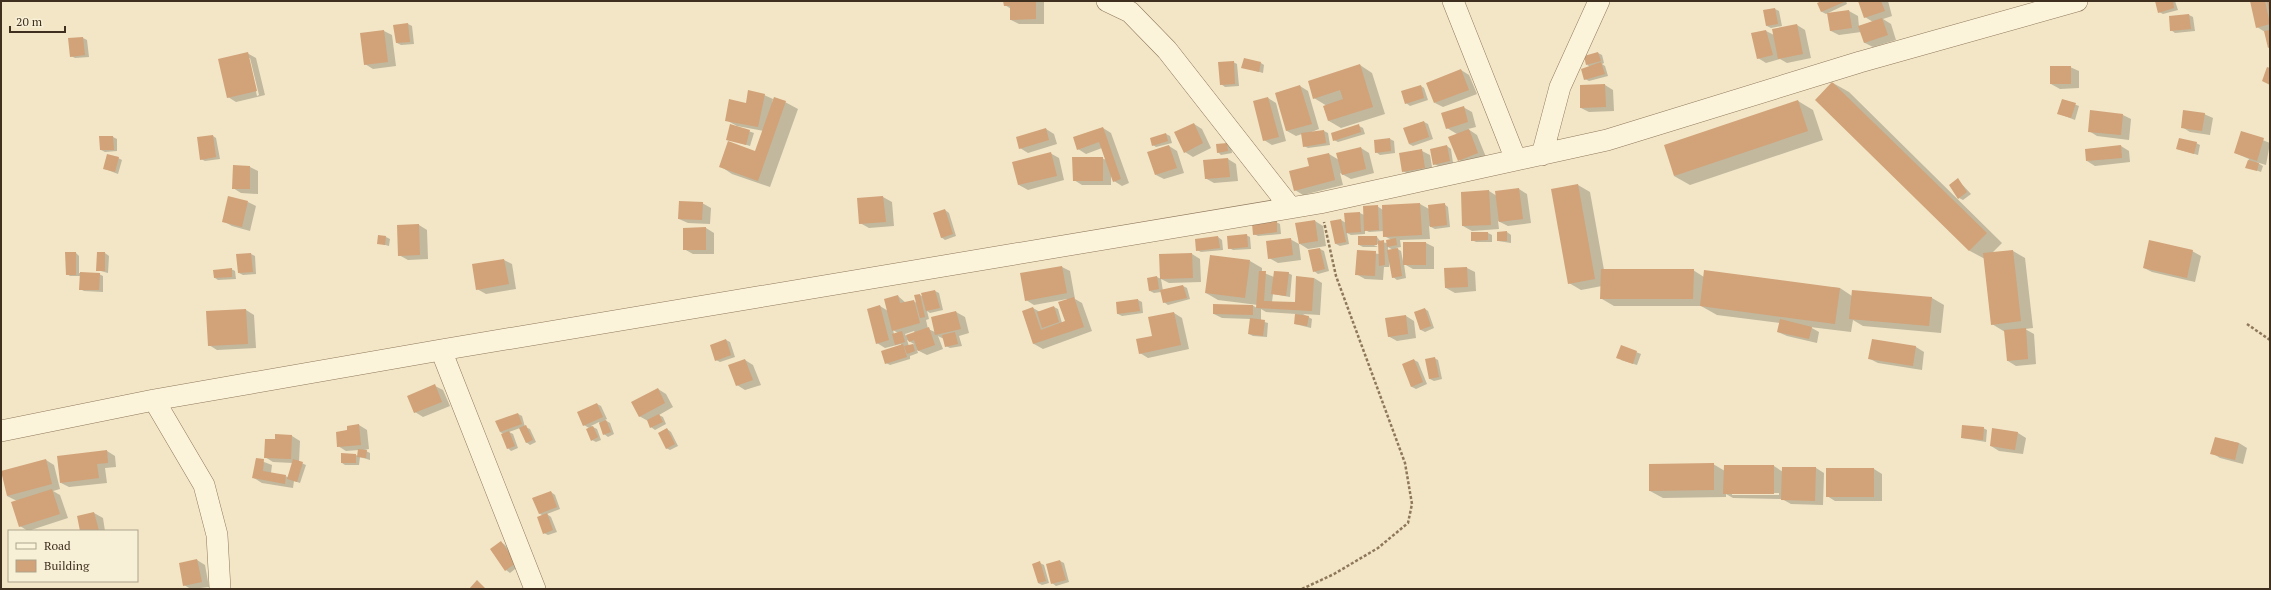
<svg xmlns="http://www.w3.org/2000/svg" width="2271" height="590" viewBox="0 0 2271 590" font-family="'PT Serif',serif">
	<rect width="100%" height="100%" fill="#f2e6c6"/>
	<!-- shadow -->
	<path fill="#0003" fill-rule="evenodd" d="M1004 1H1044V24H1019L1011 20V9L1005 5Z
		M1824 1H1846L1847 4 1826 14 1822 12Z
		M1859 1H1888L1892 16 1883 19 1891 24 1896 40 1873 47 1865 43 1861 32 1839 35 1831 31 1829 14 1849 11 1858 16 1859 27 1873 22 1865 17Z
		M2156 1H2175L2178 10 2163 14 2159 12Z
		M2251 1H2270V48L2265 32 2257 27Z
		M1775 9 1779 11 1782 26 1771 28 1767 26 1764 11Z
		M2189 15 2193 17 2195 31 2175 33 2171 30 2170 17Z
		M408 24 412 26 414 44 401 45 397 43Z
		M1797 25 1805 30 1811 58 1787 63 1780 59 1766 63 1758 58 1766 31 1774 35Z
		M384 31 392 35 396 66 373 69 365 64Z
		M83 38 87 40 89 57 75 58 71 56Z
		M247 53 256 58 265 95 236 102 228 97ZM248 58H250L259 95 257 96Z
		M1598 53 1602 55 1604 63 1602 64 1605 66 1608 76 1589 81 1585 79 1591 67 1587 65Z
		M1233 62 1237 64 1239 86 1225 87 1221 84Z
		M1261 63 1264 65 1263 73 1242 67Z
		M1360 65 1372 73 1385 114 1341 128 1329 121 1324 107 1327 106 1314 98Z
		M2070 67 2079 71V88L2060 89 2051 84Z
		M1461 70 1469 75 1477 94 1443 107 1435 103Z
		M1833 83 1849 92 2002 243 1992 253 2013 251 2025 258 2033 328 2025 329 2034 334 2036 364 2016 366 2008 361 2005 332 1992 324 1985 259 1970 251 1816 100Z
		M1605 85 1613 90 1614 111 1589 112 1581 108Z
		M1300 86 1308 91 1319 129 1309 133 1324 131 1328 133 1330 145 1308 148 1304 146 1302 134 1296 136 1287 131 1276 93Z
		M1421 86 1424 88 1428 100 1410 106 1406 103Z
		M764 95 773 99 772 104 785 102 798 109 770 187 732 174 720 166 756 152 764 131 737 126 726 120 747 104Z
		M1268 98 1276 103 1286 141 1272 145 1264 140Z
		M2063 100 2079 106 2075 120 2062 115Z
		M1798 101 1813 110 1823 140 1690 185 1674 176Z
		M1463 107 1472 112 1476 127 1468 129 1477 135 1486 157 1467 165 1459 160 1457 134 1447 128Z
		M2204 114 2213 118 2210 135 2190 132 2182 127Z
		M2123 115 2131 119 2129 140 2097 136 2089 131Z
		M1424 122 1428 124 1433 139 1413 146 1409 144Z
		M1194 124 1202 129 1211 148 1193 157 1185 152Z
		M1359 126 1363 128 1365 134 1338 142 1334 140Z
		M737 127 754 133 750 146 727 139Z
		M1103 128 1111 133 1129 183 1122 186 1114 181 1111 174V185H1082L1074 180 1102 158 1106 160 1102 148 1086 154 1078 149Z
		M1046 129 1054 134 1057 144 1028 153 1020 148Z
		M2242 132 2270 143 2266 165 2256 162 2263 166 2261 172 2247 167 2249 159 2235 153Z
		M1166 134 1170 136 1172 143 1156 147 1153 145Z
		M213 136 216 138 220 159 205 161 201 159Z
		M113 137 117 139V151L105 152 101 150Z
		M1390 139 1394 141 1395 153 1380 155 1376 152Z
		M2196 143 2200 145 2198 155 2177 149Z
		M1227 144 1231 146 1232 153 1221 155 1218 152Z
		M1169 146 1177 151 1184 173 1164 179 1156 175Z
		M1447 146 1451 149 1453 163 1438 166 1434 164Z
		M2121 146 2129 151 2130 162 2095 166 2087 161Z
		M1361 148 1369 153 1374 173 1351 179 1340 173 1343 185 1303 195 1295 190 1310 167 1329 154 1339 160Z
		M1422 151 1430 155 1433 173 1411 176 1403 171Z
		M1050 153 1059 158 1064 180 1028 190 1019 185 1014 163Z
		M118 158 122 160 118 174 105 169Z
		M1228 159 1236 164 1238 181 1214 183 1205 178Z
		M250 167 258 171V194L241 193 233 188Z
		M1958 180 1971 194 1963 200 1959 198Z
		M1578 185 1590 192 1604 270H1693L1704 277 1840 288 1852 296 1932 298 1944 305 1941 333 1863 326 1853 320 1851 332 1810 327 1819 332 1817 343 1787 336 1778 332 1780 323 1717 315 1701 306H1614L1602 299V286L1581 290 1569 283Z
		M1519 189 1527 194 1531 223 1508 226 1498 221 1499 229 1472 231 1463 226 1489 191 1497 196Z
		M883 197 892 202 894 226 869 228 860 223 858 199Z
		M248 202 256 206 250 231 232 226 223 221Z
		M702 203 711 208 710 224 688 223 679 219Z
		M1420 204 1429 209 1444 204 1448 207 1450 227 1435 229 1429 226 1430 239 1400 240 1401 247 1396 248 1401 251 1403 261 1426 243 1434 247V269H1413L1404 264 1406 278 1397 280 1393 277 1390 261 1389 267H1384L1383 280 1365 279 1356 274 1358 251 1379 254V245L1373 242 1372 244 1378 247H1363L1359 245V237H1377L1381 242 1387 243 1392 240 1384 236V231L1369 232 1365 230V234L1351 235 1347 233 1349 244 1340 246 1336 244 1341 220 1346 223 1360 213 1364 215 1377 206 1383 210ZM1388 247 1393 250H1388Z
		M945 210 949 213 956 236 945 240 941 237Z
		M1315 221 1323 226 1326 246 1308 249 1300 244Z
		M1276 222 1280 224 1281 234 1258 236 1254 234Z
		M419 225 427 230 428 259 408 260 399 255Z
		M706 228 714 233V254H693L684 249Z
		M1507 232 1511 235V243L1498 241Z
		M1472 233H1488L1492 235V242H1476L1472 240Z
		M1246 235 1250 237 1251 249 1233 250 1229 248Z
		M386 237 390 239 389 246 378 243Z
		M1218 237 1222 240 1223 250 1201 252 1197 250Z
		M1290 239 1299 244 1301 260 1278 263 1269 258Z
		M1320 249 1324 251 1329 271 1318 274 1314 271 1310 251Z
		M2192 251 2201 256 2195 282 2152 272 2144 268Z
		M76 253 79 256V273L99 274 103 276V292L84 291 80 289 81 276H70L67 274Z
		M105 253 109 256 108 273 97 270Z
		M251 254 255 256 256 274 243 275 239 273Z
		M1192 254 1200 259 1201 282 1169 283 1161 279 1163 291 1183 286 1187 288 1190 299 1168 305 1164 302 1161 292 1154 293 1150 291 1157 277 1161 279 1160 255Z
		M504 260 512 264 516 289 486 294 477 289Z
		M1250 261 1262 268V272L1274 277 1288 273 1292 275 1290 297 1273 294 1272 302 1295 303 1314 278 1322 283 1320 315 1303 314 1312 319 1311 328 1295 324 1296 314 1266 312 1261 309V321L1268 323 1267 337 1253 336 1249 334 1251 319 1222 318 1214 314 1252 305 1257 308 1258 305 1218 300 1206 293Z
		M1062 267 1070 271 1075 299 1082 303 1092 331 1043 349 1034 344 1023 312 1033 308 1040 312 1054 307 1058 309 1062 323 1066 322 1067 299 1034 305 1026 300Z
		M1467 268 1475 272 1476 291 1455 293 1446 288Z
		M231 269 235 271 236 279 218 280 215 278Z
		M935 291 939 293 943 310 930 313 927 311 929 319 926 320 928 329 935 332 956 312 965 317 969 333 959 336 962 346 950 348 946 346 944 339 938 336 943 349 927 355 917 350 918 353 910 356V359L890 365 886 363 901 345V344L885 348 877 343 880 306 888 311 898 296 906 303 913 301 917 303 920 295 923 297ZM893 330 898 333 894 334ZM914 331 915 333 906 336 905 334ZM907 340 914 344 909 346Z
		M1138 300 1142 302 1143 313 1122 316 1118 314 1117 303Z
		M1425 309 1428 311 1434 328 1425 332 1421 330 1415 312Z
		M246 310 254 315 256 348 217 350 209 345Z
		M1174 313 1182 318 1189 349 1148 358 1140 353Z
		M1406 316 1414 321 1416 338 1397 341 1388 336Z
		M726 340 730 342 735 357 720 362 716 360Z
		M1873 340 1916 347 1924 352 1922 370 1878 363 1870 359Z
		M1621 346 1641 354 1637 365 1621 360Z
		M1434 358 1438 360 1442 379 1434 381 1430 379 1426 360Z
		M745 360 753 365 761 385 745 390 737 385Z
		M1414 360 1418 362 1427 384 1416 389 1412 387 1403 365Z
		M435 386 443 390 450 406 423 417 415 412Z
		M658 389 666 394 673 407 659 415 663 417 666 424 655 430 651 427 648 421 639 416Z
		M597 404 601 406 607 419 605 420 610 423 614 434 608 437 604 434 599 422 591 426 597 429 601 440 596 442 592 440 589 428 584 425Z
		M518 414 522 416 525 427 530 429 536 442 530 445 526 442 520 428 509 432 513 434 518 448 511 451 508 448 504 434 500 432Z
		M359 425 367 430 369 449 364 450 370 453V460L360 457 359 465H345L342 463 356 455 358 456 359 450 346 451 338 446Z
		M1983 428 1987 430 1986 442 1962 438Z
		M667 429 671 432 678 446 670 450 666 448Z
		M2018 433 2026 438 2023 454 1999 451 1991 446Z
		M276 435 292 436 300 441 299 462 306 465 300 483 294 481 293 488 262 483 254 478 256 459 272 465 271 473 288 477 293 463 273 462 265 457 276 440Z
		M2216 438 2239 443 2247 448 2243 464 2220 458 2212 453Z
		M107 451 115 456 116 467 105 468 107 483 69 487 61 483Z
		M46 460 54 465 60 489 53 491 60 495 68 518 28 531 20 526 17 501 7 496Z
		M1713 464 1725 471V466H1774L1783 472 1816 468 1824 473 1823 505 1791 504 1782 499 1733 498 1726 494V497L1663 498 1650 491ZM1732 493H1779V495H1732Z
		M1874 469 1882 474V501H1835L1827 496Z
		M551 492 555 495 560 509 547 514 551 517 557 532 548 535 544 533 543 516 539 513Z
		M94 513 103 518 105 531H81Z
		M501 542 505 545 520 565 510 573 506 570 491 550Z
		M197 560 205 565 209 587 191 589 184 585Z
		M1060 561 1064 563 1069 582 1056 586 1052 583Z
		M1040 563 1044 565 1049 583 1042 585 1038 583Z"/>
	<!-- building -->
	<path fill="#d2a279" d="M1003 1H1036V19L1010 20V6H1004Z
		M1822 1H1844V2L1821 12 1817 3Z
		M1858 1H1881L1885 11 1864 18Z
		M2155 1H2173L2174 8 2158 13Z
		M2250 1H2265L2270 24 2256 28Z
		M2267 1H2270V11H2269Z
		M1775 8 1778 24 1766 26 1763 10Z
		M1849 10 1852 28 1830 31 1827 13Z
		M2189 14 2191 29 2170 31 2169 16Z
		M1882 18 1888 35 1864 43 1858 26Z
		M408 23 410 42 396 43 393 25Z
		M1797 24 1803 54 1778 59 1772 29Z
		M384 30 388 62 364 65 360 33Z
		M1766 30 1773 55 1757 59 1751 33Z
		M2270 30V47L2268 48 2264 31Z
		M83 37 85 55 70 57 68 38Z
		M248 52 257 91 227 98 218 59Z
		M1598 52 1601 61 1586 65 1584 56Z
		M1244 58 1261 62 1259 72 1241 68Z
		M1234 61 1235 84 1220 85 1218 62Z
		M1601 62 1605 74 1584 80 1581 69Z
		M1360 64 1373 107 1328 121 1323 106 1343 99 1340 90 1313 99 1308 81Z
		M2050 66H2071V84H2050Z
		M2267 67 2270 68V85L2262 81Z
		M1461 69 1469 90 1434 103 1426 83Z
		M1832 82 1987 233 1969 251 1815 100Z
		M1605 84 1606 107 1580 108V85Z
		M1300 85 1312 124 1286 131 1275 93Z
		M1421 85 1424 98 1405 104 1401 91Z
		M748 90 765 94 758 127 725 121 729 99 746 103Z
		M774 97 786 101 758 181 719 167 728 141 755 151Z
		M1268 97 1279 137 1263 141 1253 101Z
		M2062 99 2076 103 2071 118 2057 114Z
		M1798 100 1808 131 1674 176 1664 145Z
		M1464 106 1468 122 1446 129 1441 113Z
		M2090 110 2123 114 2121 135 2088 132Z
		M2183 110 2205 113 2202 131 2181 128Z
		M1424 121 1429 137 1409 144 1403 128Z
		M1194 123 1203 143 1184 153 1174 132Z
		M730 124 750 130 746 145 726 140Z
		M1359 124 1361 132 1333 141 1331 133Z
		M1103 127 1121 179 1113 182 1099 142 1077 150 1073 137Z
		M1046 128 1049 140 1019 149 1016 137Z
		M1469 129 1478 153 1458 161 1448 137Z
		M1324 130 1326 143 1303 147 1301 133Z
		M2241 131 2264 138 2257 161 2234 153Z
		M1166 133 1168 141 1152 146 1150 138Z
		M213 135 216 157 200 160 197 137Z
		M99 136H113L114 150H100Z
		M1390 138 1391 151 1375 153 1374 140Z
		M2179 138 2197 142 2194 154 2176 149Z
		M1227 143 1228 151 1217 153 1216 144Z
		M1169 145 1177 168 1155 175 1147 152Z
		M1447 145 1450 161 1433 165 1430 149Z
		M2121 145 2122 158 2086 161 2085 149Z
		M1361 147 1366 169 1342 175 1336 153Z
		M1422 149 1425 168 1402 172 1399 153Z
		M1051 152 1057 176 1018 185 1012 162Z
		M1329 153 1335 180 1294 191 1289 171 1309 166 1307 158Z
		M107 154 119 157 115 172 103 169Z
		M1072 157H1103V181H1073Z
		M1228 158 1230 177 1205 179 1203 160Z
		M2248 160 2259 163 2257 171 2245 168Z
		M233 165 250 166V189H232Z
		M1958 178 1967 192 1958 199 1949 185Z
		M1578 184 1595 279 1568 284 1551 189Z
		M1519 188 1523 219 1499 222 1495 191Z
		M1489 190 1491 225 1462 226 1461 192Z
		M228 196 248 201 242 227 222 222Z
		M883 196 886 222 859 224 857 198Z
		M679 201 703 202 702 220 678 219Z
		M1420 203 1422 235 1383 237 1382 205Z
		M1445 203 1447 225 1430 227 1428 205Z
		M1378 205 1379 230 1364 231 1363 206Z
		M945 209 953 234 941 238 933 213Z
		M1360 212 1361 232 1346 233 1344 213Z
		M1341 219 1346 242 1335 244 1330 221Z
		M1315 220 1318 241 1299 244 1295 223Z
		M1277 221V232L1253 235 1252 223Z
		M419 224 420 255 398 256 397 225Z
		M706 227V250H683V228Z
		M1507 231V241H1497V232Z
		M1471 232H1488V240L1471 241Z
		M1247 234 1248 247 1228 249 1227 236Z
		M378 235 386 236 385 245 377 244Z
		M1218 236 1220 248 1196 251 1195 239Z
		M1358 236H1377V245H1358Z
		M1291 238 1293 255 1268 259 1266 241Z
		M1396 238 1397 245 1387 247 1386 240Z
		M1384 240 1385 265 1379 266 1378 241Z
		M2149 240 2193 250 2187 278 2143 268Z
		M1403 242H1426V265H1403Z
		M1320 248 1325 269 1313 272 1308 250Z
		M1398 248 1402 276 1392 278 1387 250Z
		M1357 250 1376 251 1375 276 1355 275Z
		M2013 250 2021 321 1991 325 1983 253Z
		M65 252H76V275H66Z
		M97 252H105V271H96Z
		M251 253 253 272 238 273 236 254Z
		M1192 253 1193 278 1160 279 1159 254Z
		M1210 255 1250 260 1245 298 1205 293Z
		M504 259 509 284 476 290 472 264Z
		M1062 266 1067 293 1025 301 1020 273Z
		M1467 267 1468 287 1445 288 1444 268Z
		M232 268V277L214 278 213 270Z
		M1601 269H1694L1693 299H1600Z
		M1704 270 1840 288 1835 324 1700 306Z
		M1259 271H1266L1264 301 1295 302 1296 276 1314 278 1312 311 1256 308Z
		M1274 271 1289 272 1286 296 1271 294Z
		M80 272 100 273 99 290H79Z
		M1157 276 1159 289 1149 291 1147 278Z
		M1183 285 1187 298 1163 303 1160 290Z
		M935 290 940 308 926 311 921 293Z
		M1852 290 1932 297 1929 326 1849 319Z
		M920 294 925 317 920 318 914 295Z
		M898 295 900 303 914 300 920 323 892 331 884 299Z
		M1074 297 1084 327 1033 344 1022 311 1033 307 1041 330 1065 321 1058 302Z
		M1138 299 1140 311 1117 314 1116 302Z
		M1213 304 1253 305V315L1213 314Z
		M880 305 889 340 876 344 867 309Z
		M1054 306 1059 322 1042 328 1037 312Z
		M1425 308 1431 326 1420 330 1414 312Z
		M246 309 248 344 208 346 206 311Z
		M956 311 961 329 935 335 931 317Z
		M1174 312 1181 345 1139 354 1136 339 1152 336 1148 317Z
		M1295 314 1309 316 1307 326 1294 324Z
		M1406 315 1408 334 1388 337 1385 318Z
		M1250 318 1265 320 1263 336 1248 334Z
		M1780 319 1812 327 1809 339 1777 332Z
		M929 327 935 345 918 351 914 340 909 342 906 335Z
		M2026 328 2028 359 2007 361 2004 330Z
		M902 331 905 342 895 345 892 334Z
		M955 332 958 344 945 347 942 335Z
		M726 339 731 355 715 361 710 345Z
		M1872 339 1916 346 1913 366 1868 359Z
		M903 344 907 357 885 364 881 351Z
		M913 344 915 351 907 354 904 346Z
		M1621 345 1637 351 1633 364 1616 358Z
		M1435 357 1439 377 1429 379 1425 359Z
		M745 359 753 380 736 386 728 365Z
		M1414 359 1423 382 1411 387 1402 364Z
		M435 384 442 402 414 413 407 396Z
		M658 388 665 403 639 417 631 402Z
		M597 403 603 417 583 426 577 412Z
		M518 413 522 424 500 432 495 421Z
		M659 414 663 422 650 428 647 420Z
		M606 420 611 432 603 435 599 423Z
		M359 424 361 445 337 447 336 432 347 430V426Z
		M526 425 533 440 526 443 519 428Z
		M1962 425 1984 427 1983 440 1961 438Z
		M593 426 598 437 591 441 586 429Z
		M667 428 675 444 666 449 658 433Z
		M1992 428 2018 432 2015 450 1990 446Z
		M509 431 515 446 507 449 501 434Z
		M275 434 292 435 291 459 264 458 265 439H275Z
		M2215 437 2239 443 2235 460 2210 454Z
		M358 449 367 450 366 458 357 457Z
		M107 450 108 463 97 464 99 478 60 483 57 456Z
		M341 453 356 454V463H341Z
		M256 458 264 459 263 471 286 475 285 484 252 478Z
		M46 459 52 484 7 496 1 471Z
		M293 459 303 462 297 482 287 479Z
		M1714 463V490L1649 491V464Z
		M1724 465H1774V494H1723Z
		M1782 467H1816L1815 501 1781 500Z
		M1826 468H1874V497H1826Z
		M52 489 60 514 19 527 11 502Z
		M551 491 557 507 539 514 532 498Z
		M94 512 99 531H80L77 516Z
		M547 513 553 530 543 534 537 517Z
		M501 541 516 563 505 571 490 549Z
		M197 559 202 582 183 586 179 563Z
		M1060 560 1066 580 1051 584 1046 564Z
		M1040 561 1046 581 1038 583 1032 564Z
		M477 580 486 589H469Z"/>
	<g fill="none" stroke-linecap="round" stroke-linejoin="round">
		<!-- minor casing -->
		<g stroke="#8f785a" stroke-width="22">
			<path id="minor" d="M1107 1 1130 12 1167 50 1290 207
				M1453 1 1516 160
				M1542 155 1560 87 1599 1
				M441 350 535 589
				M154 400 204 485 217 535 220 589
				M1 431 154 400 441 350 1320 203 1607 140 1860 62 2077 1"/>
		</g>
		<!-- path -->
		<path stroke="#8f785a" stroke-width="2.5" stroke-dasharray="3 2" stroke-linecap="butt" d="M2247 324 2270 340
			M1302 589 1334 574 1378 548 1408 523 1412 504 1405 463 1336 276 1324 222"/>
		<!-- minor -->
		<use href="#minor" stroke="#fbf3da" stroke-width="21"/>
	</g>
	<!-- border -->
	<rect width="2271" height="590" fill="none" stroke="#3e2f1f" stroke-width="4"/>
	<!-- legend -->
	<rect x="8" y="530" width="130" height="52" fill="#f8f0d6" stroke="#aea38d"/>
	<rect x="16" y="543" width="20" height="6" fill="#fbf3da" stroke="#aea38d"/>
	<text x="44" y="550" font-size="12" fill="#3e2f1f">Road</text>
	<rect x="16" y="560" width="20" height="12" fill="#d2a279" stroke="#aea38d"/>
	<text x="44" y="570" font-size="12" fill="#3e2f1f">Building</text>
	<!-- scale -->
	<path d="M10 26v6h55v-6" fill="none" stroke="#3e2f1f" stroke-width="2"/>
	<text x="16" y="26" font-size="12" fill="#3e2f1f" stroke="#f8f0d6" stroke-width="3" paint-order="stroke">20 m</text>
</svg>
